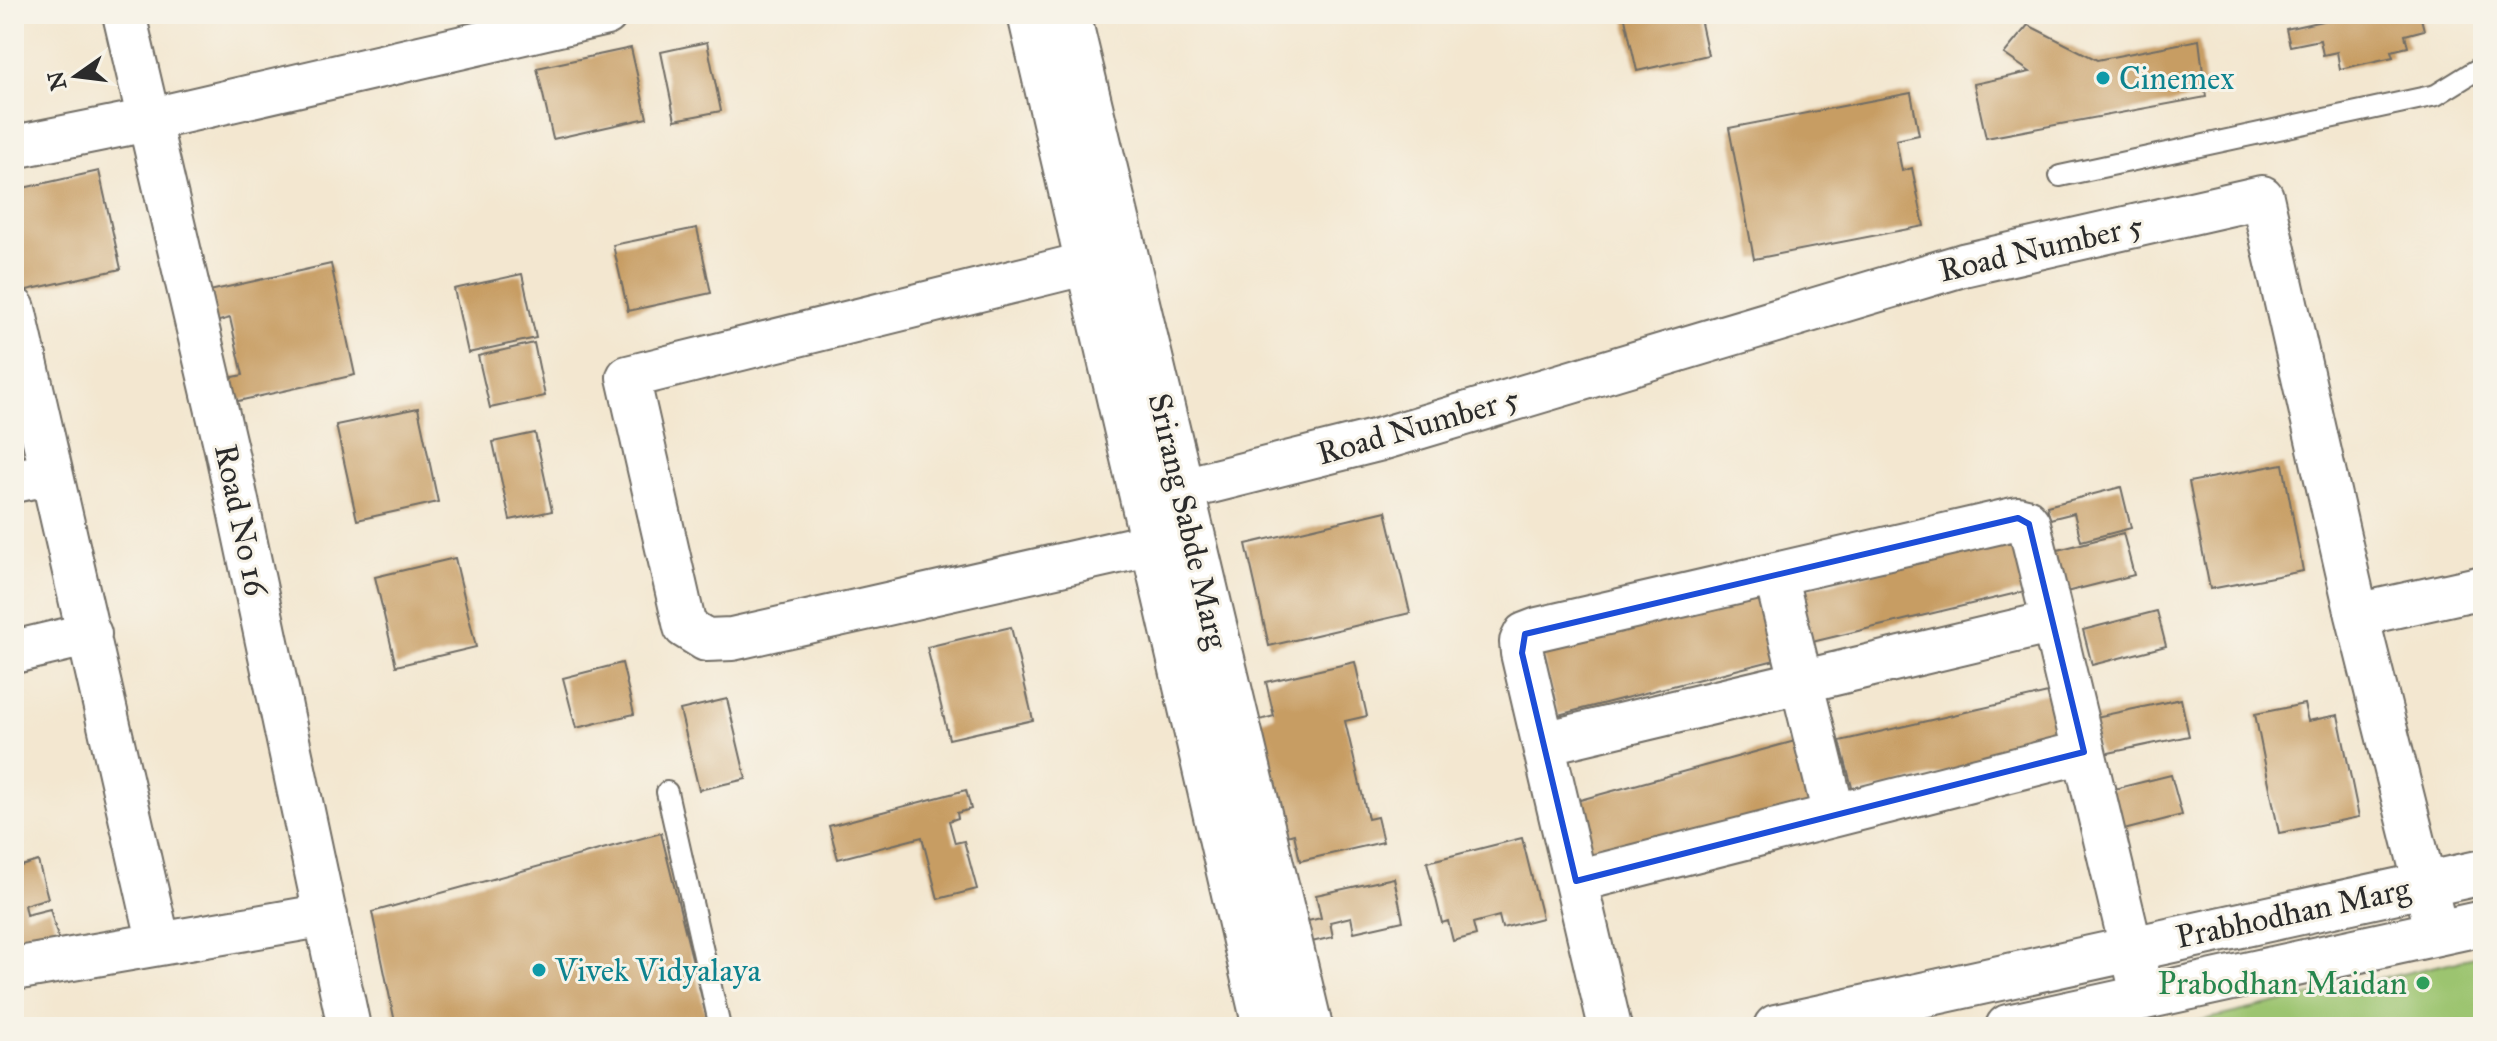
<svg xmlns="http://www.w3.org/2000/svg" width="2497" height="1041" viewBox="0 0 2497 1041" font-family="'IM FELL Great Primer',serif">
	<rect width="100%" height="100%" fill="#f7f3e8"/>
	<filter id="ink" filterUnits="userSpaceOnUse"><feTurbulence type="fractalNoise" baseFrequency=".0125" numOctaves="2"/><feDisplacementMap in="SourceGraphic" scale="16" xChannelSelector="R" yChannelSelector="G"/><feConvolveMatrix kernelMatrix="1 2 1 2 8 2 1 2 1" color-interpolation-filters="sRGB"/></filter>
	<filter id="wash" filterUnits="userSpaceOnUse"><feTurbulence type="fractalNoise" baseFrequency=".006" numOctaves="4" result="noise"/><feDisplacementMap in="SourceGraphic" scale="32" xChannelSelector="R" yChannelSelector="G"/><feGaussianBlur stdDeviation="1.8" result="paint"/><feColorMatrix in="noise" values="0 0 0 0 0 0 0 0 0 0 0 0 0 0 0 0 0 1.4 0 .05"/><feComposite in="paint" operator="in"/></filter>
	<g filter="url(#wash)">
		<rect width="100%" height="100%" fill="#f3e7d0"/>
		<!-- green -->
		<path fill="#9cc470" stroke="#64784e" stroke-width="2" d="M2483 955V1027H2174Z"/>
		<g id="blocks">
			<!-- building -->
			<path fill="#c79d63" d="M1624 14H1699L1708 55 1637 71Z
				M2354 14H2420L2424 30 2405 35 2408 47 2391 51 2393 57 2340 69 2337 52 2323 55 2320 40 2290 46 2286 29Z
				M2028 25 2097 60 2199 40 2206 97 1986 138 1974 84 2030 72 2004 54Z
				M707 42 721 111 675 120 661 52Z
				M631 48 647 118 553 139 537 68Z
				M1911 93 1919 135 1896 140 1902 171 1912 168 1924 226 1754 259 1729 128Z
				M99 171 121 269 18 292 14 275V190Z
				M697 228 711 293 628 311 613 245Z
				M331 264 355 375 229 403 224 379 243 375 230 318 212 323 205 292Z
				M522 274 536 338 468 353 454 289Z
				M534 343 545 396 490 408 478 356Z
				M418 408 438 502 357 520 336 425Z
				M535 433 552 511 510 520 493 442Z
				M2283 464 2303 571 2210 589 2189 482Z
				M2121 487 2131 528 2081 541 2074 513 2050 519 2047 506Z
				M1386 511 1410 613 1269 646 1246 544Z
				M2123 533 2134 575 2050 596 2039 555Z
				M2024 537 2038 588 1812 642 1800 590Z
				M455 558 476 647 396 666 375 577Z
				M1760 586 1779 659 1558 715 1539 642Z
				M2157 611 2166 646 2092 665 2083 630Z
				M1011 627 1033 720 949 739 927 647Z
				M1355 662 1367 716 1345 721 1368 819 1377 817 1383 842 1300 861 1294 834 1283 837 1256 721 1274 716 1266 682Z
				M622 663 634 714 576 728 563 678Z
				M2061 690 2074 742 1854 795 1840 741Z
				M727 699 746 779 699 790 680 710Z
				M2181 699 2189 736 2099 755 2091 718Z
				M2304 704 2308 721 2338 715 2359 817 2279 833 2255 714Z
				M1795 741 1813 807 1587 870 1569 803Z
				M2171 775 2182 815 2116 832 2106 791Z
				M966 790 971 809 957 813 958 818 949 821 955 843 964 841 977 889 938 899 922 837 838 859 829 826Z
				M661 833 709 1027H396L372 912Z
				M1522 838 1542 918 1502 928 1499 916 1473 923 1476 935 1453 941 1448 921 1442 923 1427 862Z
				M38 861 48 898 24 905 26 915 50 909 62 952 14 965V868Z
				M1394 878 1403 921 1354 932 1351 917 1330 922 1333 937 1303 944 1299 923 1321 918 1316 895Z"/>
		</g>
	</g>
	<g filter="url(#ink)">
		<use href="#blocks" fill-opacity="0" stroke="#716d65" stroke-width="2"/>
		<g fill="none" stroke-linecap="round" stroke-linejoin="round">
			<!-- service casing -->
			<g stroke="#716d65" stroke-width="24">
				<path id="service" d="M2060 176 2436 95 2483 66
					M667 792 720 1027"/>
			</g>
			<!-- minor casing -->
			<g stroke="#716d65" stroke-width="46">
				<path id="minor" d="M124 14 226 449 349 1027
					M14 147 148 120 606 14
					M1088 263 628 377 685 627 706 640 732 639 1153 544
					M14 309 159 944 326 915
					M14 481 50 474
					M1147 498 1378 440 1963 265 2262 197 2357 615 2437 933
					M1775 574 1834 815
					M2357 615 2483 587
					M14 652 90 634
					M1544 743 2053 622 2143 998
					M1576 881 2084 752
					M14 969 159 944
					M1610 1027 1522 653 1521 642 1525 634 1538 629 2018 518 2026 520 2029 524 2053 622"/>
			</g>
			<!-- tertiary casing -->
			<g stroke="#716d65" stroke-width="48">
				<path id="tertiary" d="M1030 14 1265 1027
					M1068 14 1310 1027
					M1776 1027 2483 872
					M2008 1027 2483 923"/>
			</g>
			<!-- service -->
			<use href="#service" stroke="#fff" stroke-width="20"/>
			<!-- minor -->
			<use href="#minor" stroke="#fff" stroke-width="42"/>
			<!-- tertiary -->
			<use href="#tertiary" stroke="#fff" stroke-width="44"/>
		</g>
	</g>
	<!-- marked area -->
	<path fill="none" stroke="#1d4ed8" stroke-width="6" stroke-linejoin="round" d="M2018 518 2029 524 2084 752 1576 881 1522 653 1525 634Z"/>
	<!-- markers -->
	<g fill="#0f9aa8" stroke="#f7f3e8" stroke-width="3">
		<circle cx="2103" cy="78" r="8"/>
		<circle cx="539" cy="970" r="8"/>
	</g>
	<circle fill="#2e9e5b" stroke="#f7f3e8" stroke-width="3" cx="2423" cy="983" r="8"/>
	<g text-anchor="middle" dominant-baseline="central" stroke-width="6" stroke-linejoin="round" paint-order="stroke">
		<!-- culture labels -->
		<g font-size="32" fill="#0d838f" stroke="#f7f3e8" text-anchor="start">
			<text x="2119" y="78">Cinemex</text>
			<text x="555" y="970">Vivek Vidyalaya</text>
		</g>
		<!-- street labels -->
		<g font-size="32" fill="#2b2b2b" stroke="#f7f3e8">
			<text transform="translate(2041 248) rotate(-13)">Road Number 5</text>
			<text transform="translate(1418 426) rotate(-16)">Road Number 5</text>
			<text transform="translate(241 520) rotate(78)">Road No 16</text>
			<text transform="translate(1188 521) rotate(77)">Srirang Sabde Marg</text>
			<text transform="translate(2293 913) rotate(-12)">Prabhodhan Marg</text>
		</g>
		<!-- leisure labels -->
		<g font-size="32" fill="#27864d" stroke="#f7f3e8" text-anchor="end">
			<text x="2407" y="983">Prabodhan Maidan</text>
		</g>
	</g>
	<!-- margin -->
	<rect width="2497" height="1041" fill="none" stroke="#f7f3e8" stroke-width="48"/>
	<!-- north arrow -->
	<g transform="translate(76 76) rotate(256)" stroke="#f7f3e8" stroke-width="6" paint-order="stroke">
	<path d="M0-6L14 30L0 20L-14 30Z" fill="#2b2b2b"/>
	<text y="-12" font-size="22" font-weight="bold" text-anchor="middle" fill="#2b2b2b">N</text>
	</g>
</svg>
